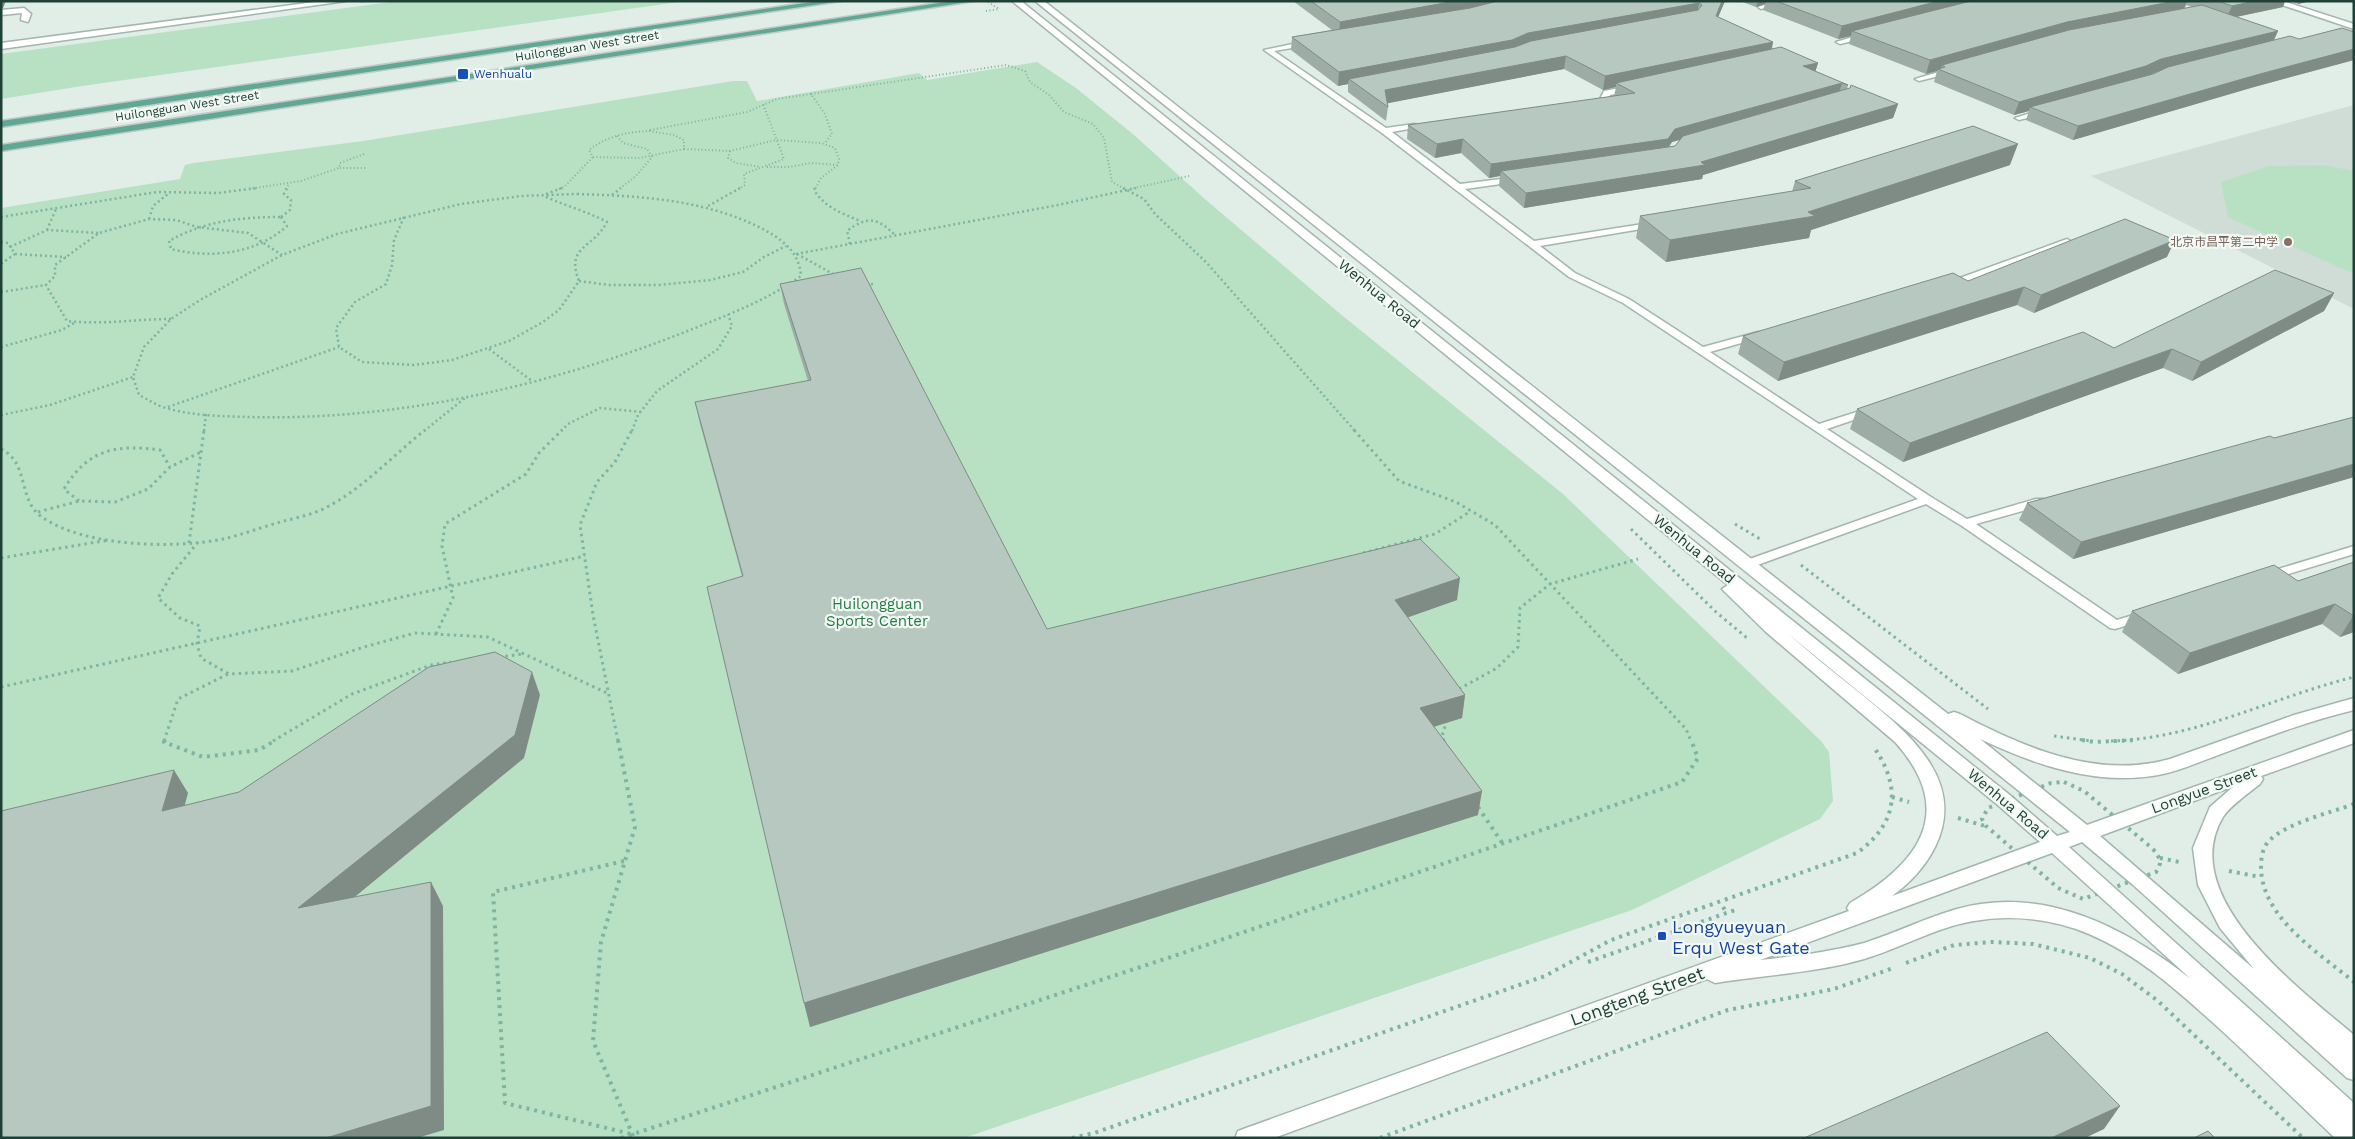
<svg xmlns="http://www.w3.org/2000/svg" width="2355" height="1139" viewBox="0 0 2355 1139" font-family="'Work Sans','Noto Sans SC',sans-serif">
	<rect width="100%" height="100%" fill="#e1ede7"/>
	<!-- built -->
	<path fill="#cfddd6" d="M2354 105V309L2091 176Z"/>
	<!-- green -->
	<path fill="#b7e1c2" d="M398 1H686L82 86 1 99V54Z
		M1037 62 1076 88 1134 135 1206 200 1338 312 1563 494 1821 741 1829 752 1833 801 1820 819 1632 910 964 1138H1V208L180 179 185 165 194 163 363 141 733 81H747L757 101 919 73 927 80Z
		M2323 165 2354 171V274L2228 217 2221 182 2269 166Z"/>
	<g fill="none" stroke-linecap="round" stroke-linejoin="round">
		<!-- service casing -->
		<g stroke="#a3b6ae" stroke-width="3">
			<path id="service" d="M1777 1H1790L1761 9 1758 7Z
				M1866 33 1870 35 1869 37 1840 44 1836 42Z
				M1307 41 1311 43 1310 45 1274 51 1386 128 1414 124 1427 126V130L1414 128 1392 132 1460 184 1518 177 1519 179 1515 182 1465 189 1534 241 1656 222V226L1653 227 1540 246 1575 273 1629 299 1703 347 1758 332 1762 333V337L1710 352 1819 424 1866 409H1874L1875 411 1874 413 1827 429 1931 497 1967 519 2036 499H2044L2046 502 2044 505 1976 524 2117 620 2143 612 2149 616 2148 619 2115 629 2110 628 1962 526 1926 504 1752 567H1744L1742 564 1744 561 1918 499 1623 303 1569 277 1382 133 1264 50Z
				M1952 68H1955V72L1919 81 1915 79Z
				M1631 86H1634V90L1610 95 1603 109 1595 110 1591 108 1597 105 1604 91Z
				M2044 109H2047V113L2019 120 2015 118Z
				M2067 239 2072 242 2070 244 1966 283 1951 286 1946 283Z
				M2354 546V554L2269 580 2263 576 2265 573Z"/>
		</g>
		<!-- minor casing -->
		<g stroke="#a3b6ae" stroke-width="3">
			<path id="minor" d="M322 1H346L1 49V43Z
				M24 8 31 14 28 22 21 20 22 13 1 15V10Z"/>
		</g>
		<!-- tertiary casing -->
		<g stroke="#a3b6ae" stroke-width="3">
			<path id="tertiary" d="M1012 1H1021L2011 796 2057 836 2070 832 1035 1H1044L1948 714 1954 712 1960 714C2023 747 2097 780 2170 759L2294 715 2354 698V710C2308 721 2264 738 2221 754 2198 762 2176 773 2152 776 2093 785 2033 764 1980 739L2087 825 2354 730V743L2261 776 2263 779 2260 784C2250 792 2230 806 2223 817 2175 897 2301 990 2354 1035V1080L2347 1078 2132 884 2082 842 2069 847 2354 1103V1138H2335C2297 1102 2259 1065 2220 1029 2180 993 2139 955 2089 934 2054 919 2012 914 1974 921 1936 927 1901 948 1864 959 1816 973 1764 975 1715 983L1707 979 1274 1138H1235L1238 1131 1246 1128 1849 911 1847 908 1850 903C1920 863 1957 811 1895 742L1766 632 1725 592 1722 589 1728 585ZM1787 633 1999 806 2040 842 1892 896C1910 883 1925 867 1935 847 1968 780 1907 732 1861 694 1836 674 1811 654 1787 633ZM2234 786 2210 807 2193 848 2198 885 2220 928 2254 969 2100 836ZM2052 853 2191 979C2124 927 2044 885 1957 909 1925 918 1896 933 1864 943 1830 952 1795 956 1760 960Z
				M2270 1H2283L2354 24V29Z"/>
		</g>
		<!-- primary casing -->
		<g stroke="#c0cac7" stroke-width="3">
			<path id="primary" d="M819 1H841L1 127V121Z
				M952 1H974L1 151V145Z"/>
		</g>
		<!-- path-far3 -->
		<path stroke="#7eb4a2" stroke-width="2" stroke-dasharray="1 2.5" stroke-linecap="butt" d="M361 2 370 1
			M988 2 999 9
			M986 11 1000 9
			M811 94 1006 65 1025 71 1030 82 1049 95 1064 112 1093 124 1104 138 1112 182 1125 189
			M650 130 747 112 777 99 811 94 825 114 832 134 824 144
			M649 131 674 135 684 140V149L639 158 593 157 589 150C607 136 627 132 649 131Z
			M617 136 623 143 647 149 652 157 636 176 619 189
			M684 149 730 151 776 140 821 143 835 148 839 159 838 165 821 178 815 189
			M730 151 728 158 736 163 761 167
			M364 154 340 163 339 168H367
			M767 167H789L811 163 838 165
			M249 189 301 181 339 168
			M286 189 289 184
			M559 189 564 187 593 157
			M738 189 745 185 744 174 784 159 763 104
			M1130 189 1189 176"/>
		<!-- path-far2 -->
		<path stroke="#7eb4a2" stroke-width="2.5" stroke-dasharray="2 3" stroke-linecap="butt" d="M815 188 814 190C825 208 842 213 860 221
			M1123 188 1144 199 1155 214 1206 262 1355 431
			M546 194 562 188
			M577 194C640 196 701 199 759 227 780 238 799 250 801 276 766 301 725 316 685 332 548 386 397 421 249 417 221 416 190 416 163 407 154 404 147 399 139 395L133 377 144 347 171 319 200 300 282 255 337 234 461 204 521 196Z
			M612 195 621 188
			M708 206 740 188
			M1 217 157 192 218 193 257 188
			M281 217 287 226C256 254 211 259 171 249L169 241C204 221 241 217 281 217Z
			M281 217 290 210 291 200 284 194 287 188
			M404 217 394 240 392 265 386 284 355 302 336 328 339 347 362 362 414 365 452 360 509 341 543 322 559 310 579 281C565 246 593 249 607 222 587 211 565 206 544 196
			M149 219 153 206 169 193
			M47 230 56 209
			M1 242 8 243 15 254 1 264
			M850 244 847 231C868 215 878 218 896 236
			M10 247 47 230 99 233
			M15 254 66 257
			M796 254 1058 205 1136 188
			M797 254 835 275
			M579 281 609 285H659L710 280 743 272 764 257 786 246
			M866 285 873 284
			M1 292 46 285
			M171 319C136 319 102 325 67 321L46 285 55 276V265L99 233 149 219 176 220 197 227 248 233 282 255
			M1 347 62 330 74 323
			M489 349 532 381
			M168 407 339 347
			M1 415 50 405 133 377
			M204 431 206 414
			M424 431 465 398
			M561 431 568 424 600 408 641 412
			M632 431 638 415 657 391 718 349 732 326 728 314"/>
		<!-- path-far1 -->
		<path stroke="#7eb4a2" stroke-width="3" stroke-dasharray="2.5 4" stroke-linecap="butt" d="M1354 430 1399 481 1456 502 1495 525 1686 729 1691 741
			M1 449C30 463 17 500 42 517 84 547 174 549 223 539 241 535 259 528 277 523 291 519 307 516 321 510 361 491 391 457 425 430
			M79 501 64 489C88 449 116 444 160 450L170 467
			M38 512 79 501 115 502 148 489 170 467 201 452
			M1735 524 1760 539
			M1631 529 1716 612 1747 638
			M198 542 172 574 158 598 180 618 200 626 197 644 201 658 229 674 292 671 364 647 415 633 488 637 609 694
			M189 543 204 430
			M1363 553 1435 534 1471 511
			M1 558 109 540
			M1801 565 1988 709
			M436 634 453 598 442 546 445 524 526 474 539 453 562 430
			M499 657 523 654
			M1 687 585 556
			M1459 689 1497 668 1518 647 1520 608 1550 584 1638 559
			M2054 736 2091 741
			M164 741 178 699 228 674
			M273 741 352 694 431 665 451 662
			M618 741 593 615 580 525 597 482 615 462 632 430
			M1444 741 1442 736 1447 720
			M2111 741C2195 739 2273 697 2354 677"/>
		<!-- path -->
		<path stroke="#7eb4a2" stroke-width="4" stroke-dasharray="3 5" stroke-linecap="butt" d="M165 740 164 742 203 757 259 750 276 740
			M618 740 635 827 601 942 593 1041 634 1138
			M1443 740 1444 743
			M2082 740 2094 742 2136 740
			M2064 782 2084 791 2153 849C2160 858 2163 862 2156 872L2083 899 2058 888 1986 826 1982 819 1988 808 2051 783Z
			M1892 797 1909 802
			M2354 804C2330 813 2285 823 2268 842 2262 849 2261 859 2261 868 2262 918 2319 953 2354 982
			M1478 807 1503 844
			M1958 818 1985 826
			M2160 858 2179 862
			M624 861 493 892 505 1103 631 1134
			M2229 871 2260 877
			M1723 907 1727 913
			M1588 962 1735 910
			M1906 963 1954 945 1992 942 2033 944 2090 958 2122 974 2158 1001 2303 1138
			M621 1138 1174 956 1682 782 1698 758 1691 740
			M1072 1138 1094 1133 1545 976 1611 940 1857 853C1898 823 1902 787 1873 746
			M1380 1138 1728 1010 1834 989 1893 968"/>
		<!-- service -->
		<use href="#service" fill="#fff" fill-rule="evenodd"/>
		<!-- minor -->
		<use href="#minor" fill="#fff" fill-rule="evenodd"/>
		<!-- tertiary -->
		<use href="#tertiary" fill="#fff" fill-rule="evenodd"/>
		<!-- primary -->
		<use href="#primary" fill="#60a894" fill-rule="evenodd"/>
	</g>
	<!-- wall -->
	<path fill="#9daca5" fill-rule="evenodd" d="M1293 1H1725L1718 17 1773 42 1772 49 1818 63 1815 71 1848 85 1847 89 1898 104 1893 118 1703 175 1702 179 1524 208 1499 186 1500 176 1489 178 1461 153 1435 158 1407 139 1408 125 1614 96 1616 87 1603 90 1564 69 1387 103 1388 107 1386 121 1348 92V84L1338 86 1291 50 1292 37 1332 30ZM1680 140 1675 146 1669 147 1672 142Z
		M1740 1H2285L2283 7 2236 17 2278 31 2274 40 2299 39 2354 32V60L2254 87 2073 140 2026 120 2029 111 2014 115 1934 82 1937 71 1926 74 1849 44 1851 36 1838 39 1763 10 1765 4 1756 7ZM2186 5 2192 7 2185 8Z
		M2290 1H2311L2298 4Z
		M2010 165 1811 230 1809 238 1666 262 1636 238 1640 216 1792 192 1795 181Z
		M2167 257 2034 313 2017 305 1778 381 1738 354 1743 336 1968 281Z
		M780 284 1047 629 1457 600 1408 617 1465 695 1462 718 1433 727 1478 815 810 1027 742 576 700 424 695 402 808 381 784 304Z
		M2334 293 2324 311 2192 381 2163 368 1903 462 1850 429 1857 409 2114 348Z
		M2354 417V477L2073 559 2019 520 2027 503Z
		M2354 562V632L2340 637 2322 624 2178 674 2122 632 2132 611 2298 581Z"/>
	<!-- shaded-wall -->
	<path fill="#7f8c86" d="M1 1H6L3 8H1Z
		M1455 1H1522L1339 35 1340 22Z
		M1722 1H1725L1713 29 1716 16Z
		M1758 1H1766L1765 4 1756 7Z
		M1939 1H1997L1852 31 1851 36 1838 39 1842 26Z
		M2175 1H2187L2183 11 1945 67 1942 65 1941 70 1938 69 1937 71 1926 74 1930 60 2067 22Z
		M2255 1H2285L2283 7 2226 19 2232 6Z
		M2299 1H2311L2298 4Z
		M1699 3 1697 16 1349 79 1348 84 1338 86 1339 72 1528 33Z
		M2278 31 2272 44 2156 72 2140 79 2030 107 2029 111 2014 115 2019 102 2161 59Z
		M1773 42 1770 55 1616 83V87L1603 90 1605 76Z
		M2354 49V60L2254 87 2073 140 2078 126 2260 74Z
		M1566 56 1564 69 1384 104 1385 90Z
		M1818 63 1814 76 1803 66Z
		M1842 83 1838 96 1672 142 1665 152 1501 171 1500 176 1489 178 1491 164 1675 129Z
		M1898 104 1893 118 1703 175 1702 179 1524 208 1526 193 1701 162Z
		M1463 139 1461 153 1435 158 1437 144Z
		M2018 144 2010 165 1811 230 1809 238 1666 262 1670 240 1808 212Z
		M2175 240 2167 257 2034 313 2041 295Z
		M2024 287 2017 305 1778 381 1784 362Z
		M2334 293 2324 311 2192 381 2201 362Z
		M2172 349 2163 368 1903 462 1910 443Z
		M2354 464V477L2073 559 2081 542Z
		M1460 578 1457 600 1392 623 1395 600Z
		M2335 604 2322 624 2178 674 2190 653Z
		M2354 616V632L2340 637 2353 616Z
		M532 672 540 695 524 758 312 932 298 908Z
		M1465 695 1462 718 1417 732 1420 708Z
		M174 770 188 793 177 834 162 811Z
		M1482 791 1478 815 810 1027 804 1003Z
		M431 882 443 906 444 1130 417 1138H326Z
		M2120 1106 2104 1129 2085 1138H2051Z"/>
	<!-- building -->
	<path fill="#b6c8c0" stroke="#7f8c86" d="M1311 1H1455L1340 22Z
		M1498 1H1722L1716 16 1773 42 1605 76 1566 56 1385 90 1388 107 1349 79 1515 47 1531 41 1698 10 1702 5 1699 3 1528 33 1512 40 1339 72 1292 37 1470 8Z
		M1776 1H1939L1842 26Z
		M1971 1H2175L2067 22 1930 60 1852 31Z
		M2218 1H2255L2232 6Z
		M2202 5 2278 31 2161 59 2146 66 2019 102 1938 69 1945 67 1942 65 2069 30Z
		M2342 28 2354 32V49L2260 74 2078 126 2030 107 2153 74 2168 67 2290 36 2299 39Z
		M1781 47 1818 63 1803 66 1848 85 1842 83 1675 129 1668 139 1491 164 1463 139 1437 144 1408 125 1635 93 1616 83Z
		M1851 85 1898 104 1701 162 1705 165 1526 193 1501 171 1675 146 1683 136 1850 88Z
		M1973 126 2018 144 1808 212 1815 216 1670 240 1640 216 1811 188 1795 181Z
		M2125 219 2175 240 2041 295 2024 287 1784 362 1743 336 1953 273 1968 281Z
		M861 268 1047 629 1420 539 1460 578 1395 600 1465 695 1420 708 1482 791 804 1003 707 587 743 576 695 402 811 380 780 284Z
		M2275 270 2334 293 2201 362 2172 349 1910 443 1857 409 2083 332 2114 348Z
		M2354 417V464L2081 542 2027 503 2270 436 2274 438Z
		M2354 562V616L2335 604 2190 653 2132 611 2274 565 2298 581Z
		M495 652 532 672 515 735 298 908 431 882V1106L326 1138H1V811L174 770 162 811 239 792 429 667Z
		M2047 1032 2120 1106 2051 1138H1804Z
		M2208 1131 2215 1138H2194Z"/>
	<!-- markers -->
	<g fill="#1a4fb4" stroke="#f2f9f5" stroke-width="2">
		<rect x="457" y="68" width="12" height="12" rx="2.5"/>
		<rect x="1657" y="931" width="10" height="10" rx="2.5"/>
	</g>
	<circle fill="#8d6e63" stroke="#f2f9f5" stroke-width="2" cx="2288" cy="242" r="5"/>
	<g text-anchor="middle" dominant-baseline="central" stroke-width="4.5" stroke-linejoin="round" paint-order="stroke">
		<!-- far-street labels -->
		<g font-size="12" fill="#1f4036" stroke="#f2f9f5">
			<text transform="translate(587 46) rotate(-9)">Huilongguan West Street</text>
			<text transform="translate(187 106) rotate(-9)">Huilongguan West Street</text>
		</g>
		<!-- far-transit labels -->
		<g font-size="12" fill="#164399" stroke="#f2f9f5" text-anchor="start">
			<text x="474" y="74">Wenhualu</text>
		</g>
		<!-- far-education labels -->
		<g font-size="12" fill="#785e54" stroke="#f2f9f5" text-anchor="end">
			<text x="2278" y="242">北京市昌平第二中学</text>
		</g>
		<!-- street labels -->
		<g font-size="15" fill="#1f4036" stroke="#f2f9f5">
			<text transform="translate(1379 294) rotate(39)">Wenhua Road</text>
			<text transform="translate(1694 549) rotate(39)">Wenhua Road</text>
			<text transform="translate(2204 790) rotate(-20)">Longyue Street</text>
			<text transform="translate(2008 804) rotate(40)">Wenhua Road</text>
		</g>
		<!-- park labels -->
		<g font-size="15" fill="#257b45" stroke="#f2f9f5">
			<text x="877" y="604">Huilongguan<tspan x="877" dy="17">Sports Center</tspan></text>
		</g>
		<!-- near-transit labels -->
		<g font-size="18" fill="#164399" stroke="#f2f9f5" text-anchor="start">
			<text x="1672" y="926">Longyueyuan<tspan x="1672" dy="21">Erqu West Gate</tspan></text>
		</g>
		<!-- near-street labels -->
		<g font-size="18" fill="#1f4036" stroke="#f2f9f5">
			<text transform="translate(1637 996) rotate(-20)">Longteng Street</text>
		</g>
	</g>
	<!-- border -->
	<rect width="2355" height="1139" fill="none" stroke="#1f4036" stroke-width="5"/>
</svg>
